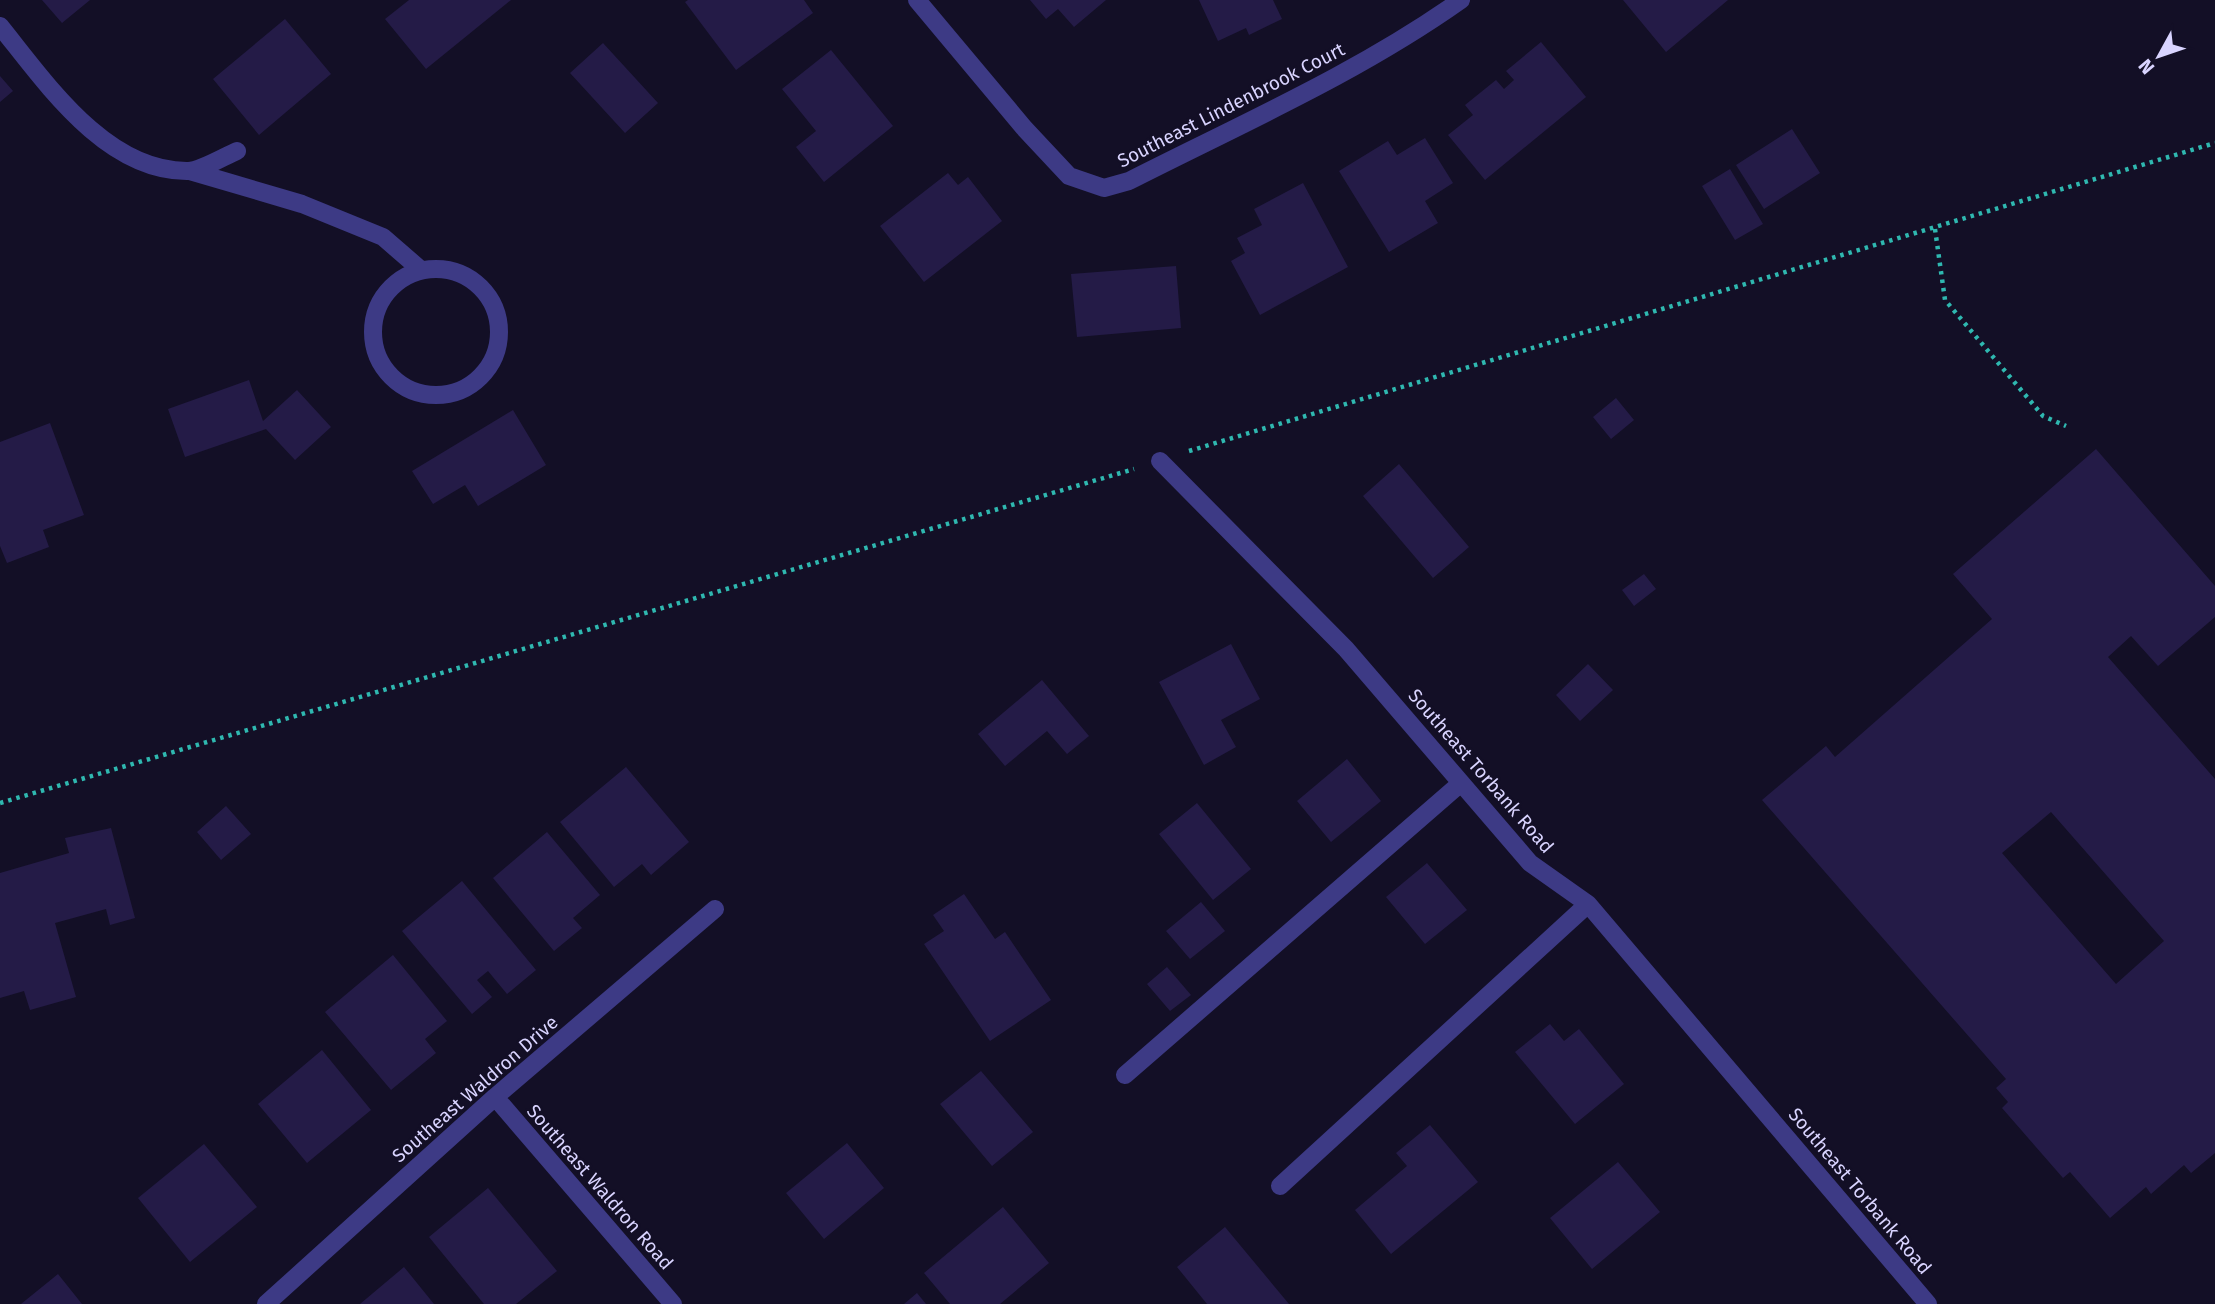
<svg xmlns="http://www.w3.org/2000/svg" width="2215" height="1304" viewBox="0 0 2215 1304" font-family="'Fira Sans',sans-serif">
	<rect width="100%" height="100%" fill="#130f26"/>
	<!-- building -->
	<path fill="#241b47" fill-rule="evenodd" d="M42 0H90L62 23Z
		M409 0H511L426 69 385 19Z
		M688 0H804L813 13 736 70 685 2Z
		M1030 0H1106L1074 27 1058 9 1046 19Z
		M1199 0H1273L1282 19 1249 35 1246 28 1218 41Z
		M1623 0H1728L1666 52Z
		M285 19 331 74 259 135 213 79Z
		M1541 42 1586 97 1485 180 1448 135 1473 115 1465 105 1496 80 1504 89 1514 80 1506 71Z
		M603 43 658 103 625 133 570 73Z
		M831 50 893 126 824 182 796 147 816 131 782 89Z
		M0 76 13 91 0 102Z
		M1792 129 1820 173 1764 209 1736 165Z
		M1425 138 1453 183 1425 201 1438 223 1389 252 1339 171 1388 141 1397 155Z
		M1730 169 1763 224 1735 240 1702 186Z
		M948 173 958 185 968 177 1002 221 924 282 880 226Z
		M1303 183 1348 267 1260 315 1231 261 1245 253 1237 238 1262 225 1254 209Z
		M1176 266 1181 328 1077 337 1071 274Z
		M249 380 263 421 297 390 331 427 295 460 266 429 185 457 168 409Z
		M1616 398 1634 420 1611 439 1593 417Z
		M513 410 546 465 478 506 465 485 433 504 412 471Z
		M50 423 84 515 43 530 49 547 7 563 0 546V442Z
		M2096 449 2215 586V617L2158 666 2131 636 2108 657 2215 779V1153L2191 1173 2184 1165 2151 1194 2146 1187 2110 1218 2070 1172 2063 1178 2002 1108 2008 1102 1996 1088 2006 1079 1762 800 1826 746 1835 757 1992 619 1953 574ZM2051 812 2164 941 2116 984 2002 853Z
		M1399 464 1469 547 1433 578 1363 496Z
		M1644 574 1656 589 1634 606 1622 590Z
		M1231 644 1260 699 1221 720 1236 747 1204 765 1159 682Z
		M1588 664 1613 690 1580 721 1556 695Z
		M1042 680 1089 736 1067 754 1047 731 1005 766 978 734Z
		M1347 759 1381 801 1331 842 1297 801Z
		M626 767 689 842 651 875 642 864 614 887 560 822Z
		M1197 803 1251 869 1213 900 1159 834Z
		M226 806 251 834 221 860 197 832Z
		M111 828 135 918 110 925 106 909 55 923 76 997 30 1010 24 991 0 998V873L69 853 65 838Z
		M547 832 600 895 573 918 582 928 554 951 493 878Z
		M1427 863 1467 910 1425 944 1386 897Z
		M462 881 536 970 507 994 488 971 477 980 492 997 472 1014 402 931Z
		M964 894 995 939 1005 932 1051 1000 990 1041 924 944 944 931 933 915Z
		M1201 902 1225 931 1190 959 1166 931Z
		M393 955 447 1021 425 1039 436 1053 391 1090 325 1012Z
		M1167 967 1191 995 1170 1011 1147 984Z
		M1550 1024 1564 1041 1579 1029 1624 1084 1575 1124 1515 1052Z
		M322 1050 371 1110 307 1163 258 1104Z
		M981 1071 1033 1132 992 1166 940 1104Z
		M1430 1125 1478 1182 1391 1254 1355 1210 1407 1166 1396 1153Z
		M847 1143 884 1188 824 1239 786 1193Z
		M204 1144 257 1207 190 1262 138 1198Z
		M1618 1162 1660 1212 1592 1269 1550 1218Z
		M488 1188 557 1271 516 1304H484L429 1237Z
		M1003 1207 1049 1263 1000 1304H950L924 1273Z
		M1225 1227 1289 1304H1207L1177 1267Z
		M404 1267 434 1304H360Z
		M58 1274 82 1304H21Z
		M917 1293 926 1304H904Z"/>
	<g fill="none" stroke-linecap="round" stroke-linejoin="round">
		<!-- path -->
		<path stroke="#2fb8b0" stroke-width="4.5" stroke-dasharray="3.5 5" stroke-linecap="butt" d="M1935 229 1945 300 2043 416 2066 426
			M1189 451 2215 143
			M0 803 1134 469"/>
		<!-- minor -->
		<path stroke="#3d3a85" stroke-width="18" d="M917 0 1025 129 1069 176 1104 188 1129 181C1241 124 1358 73 1461 0
			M0 26C46 83 106 172 188 171 200 171 225 156 237 151
			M190 171 302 204 383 237 421 270
			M373 332a63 63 0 1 1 126 0a63 63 0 1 1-126 0Z
			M1160 461 1346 649 1530 863 1588 904 1928 1304
			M1125 1075 1461 783
			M495 1097 673 1304
			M1280 1186 1588 904
			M266 1304 495 1097 715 909"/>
	</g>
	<g text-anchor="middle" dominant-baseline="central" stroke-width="5" stroke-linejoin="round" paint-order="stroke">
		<!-- street labels -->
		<g font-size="19" fill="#d9d4ff" stroke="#130f26">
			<text transform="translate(1231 105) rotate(-27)">Southeast Lindenbrook Court</text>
			<text transform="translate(1481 771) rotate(49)">Southeast Torbank Road</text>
			<text transform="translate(475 1089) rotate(-41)">Southeast Waldron Drive</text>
			<text transform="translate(600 1187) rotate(49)">Southeast Waldron Road</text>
			<text transform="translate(1860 1191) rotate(50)">Southeast Torbank Road</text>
		</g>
	</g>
	<!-- north arrow -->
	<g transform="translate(2159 56) rotate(230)" stroke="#130f26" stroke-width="5" paint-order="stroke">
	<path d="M0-5L12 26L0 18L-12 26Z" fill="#d9d4ff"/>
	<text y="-10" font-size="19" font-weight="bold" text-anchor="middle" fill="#d9d4ff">N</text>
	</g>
</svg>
